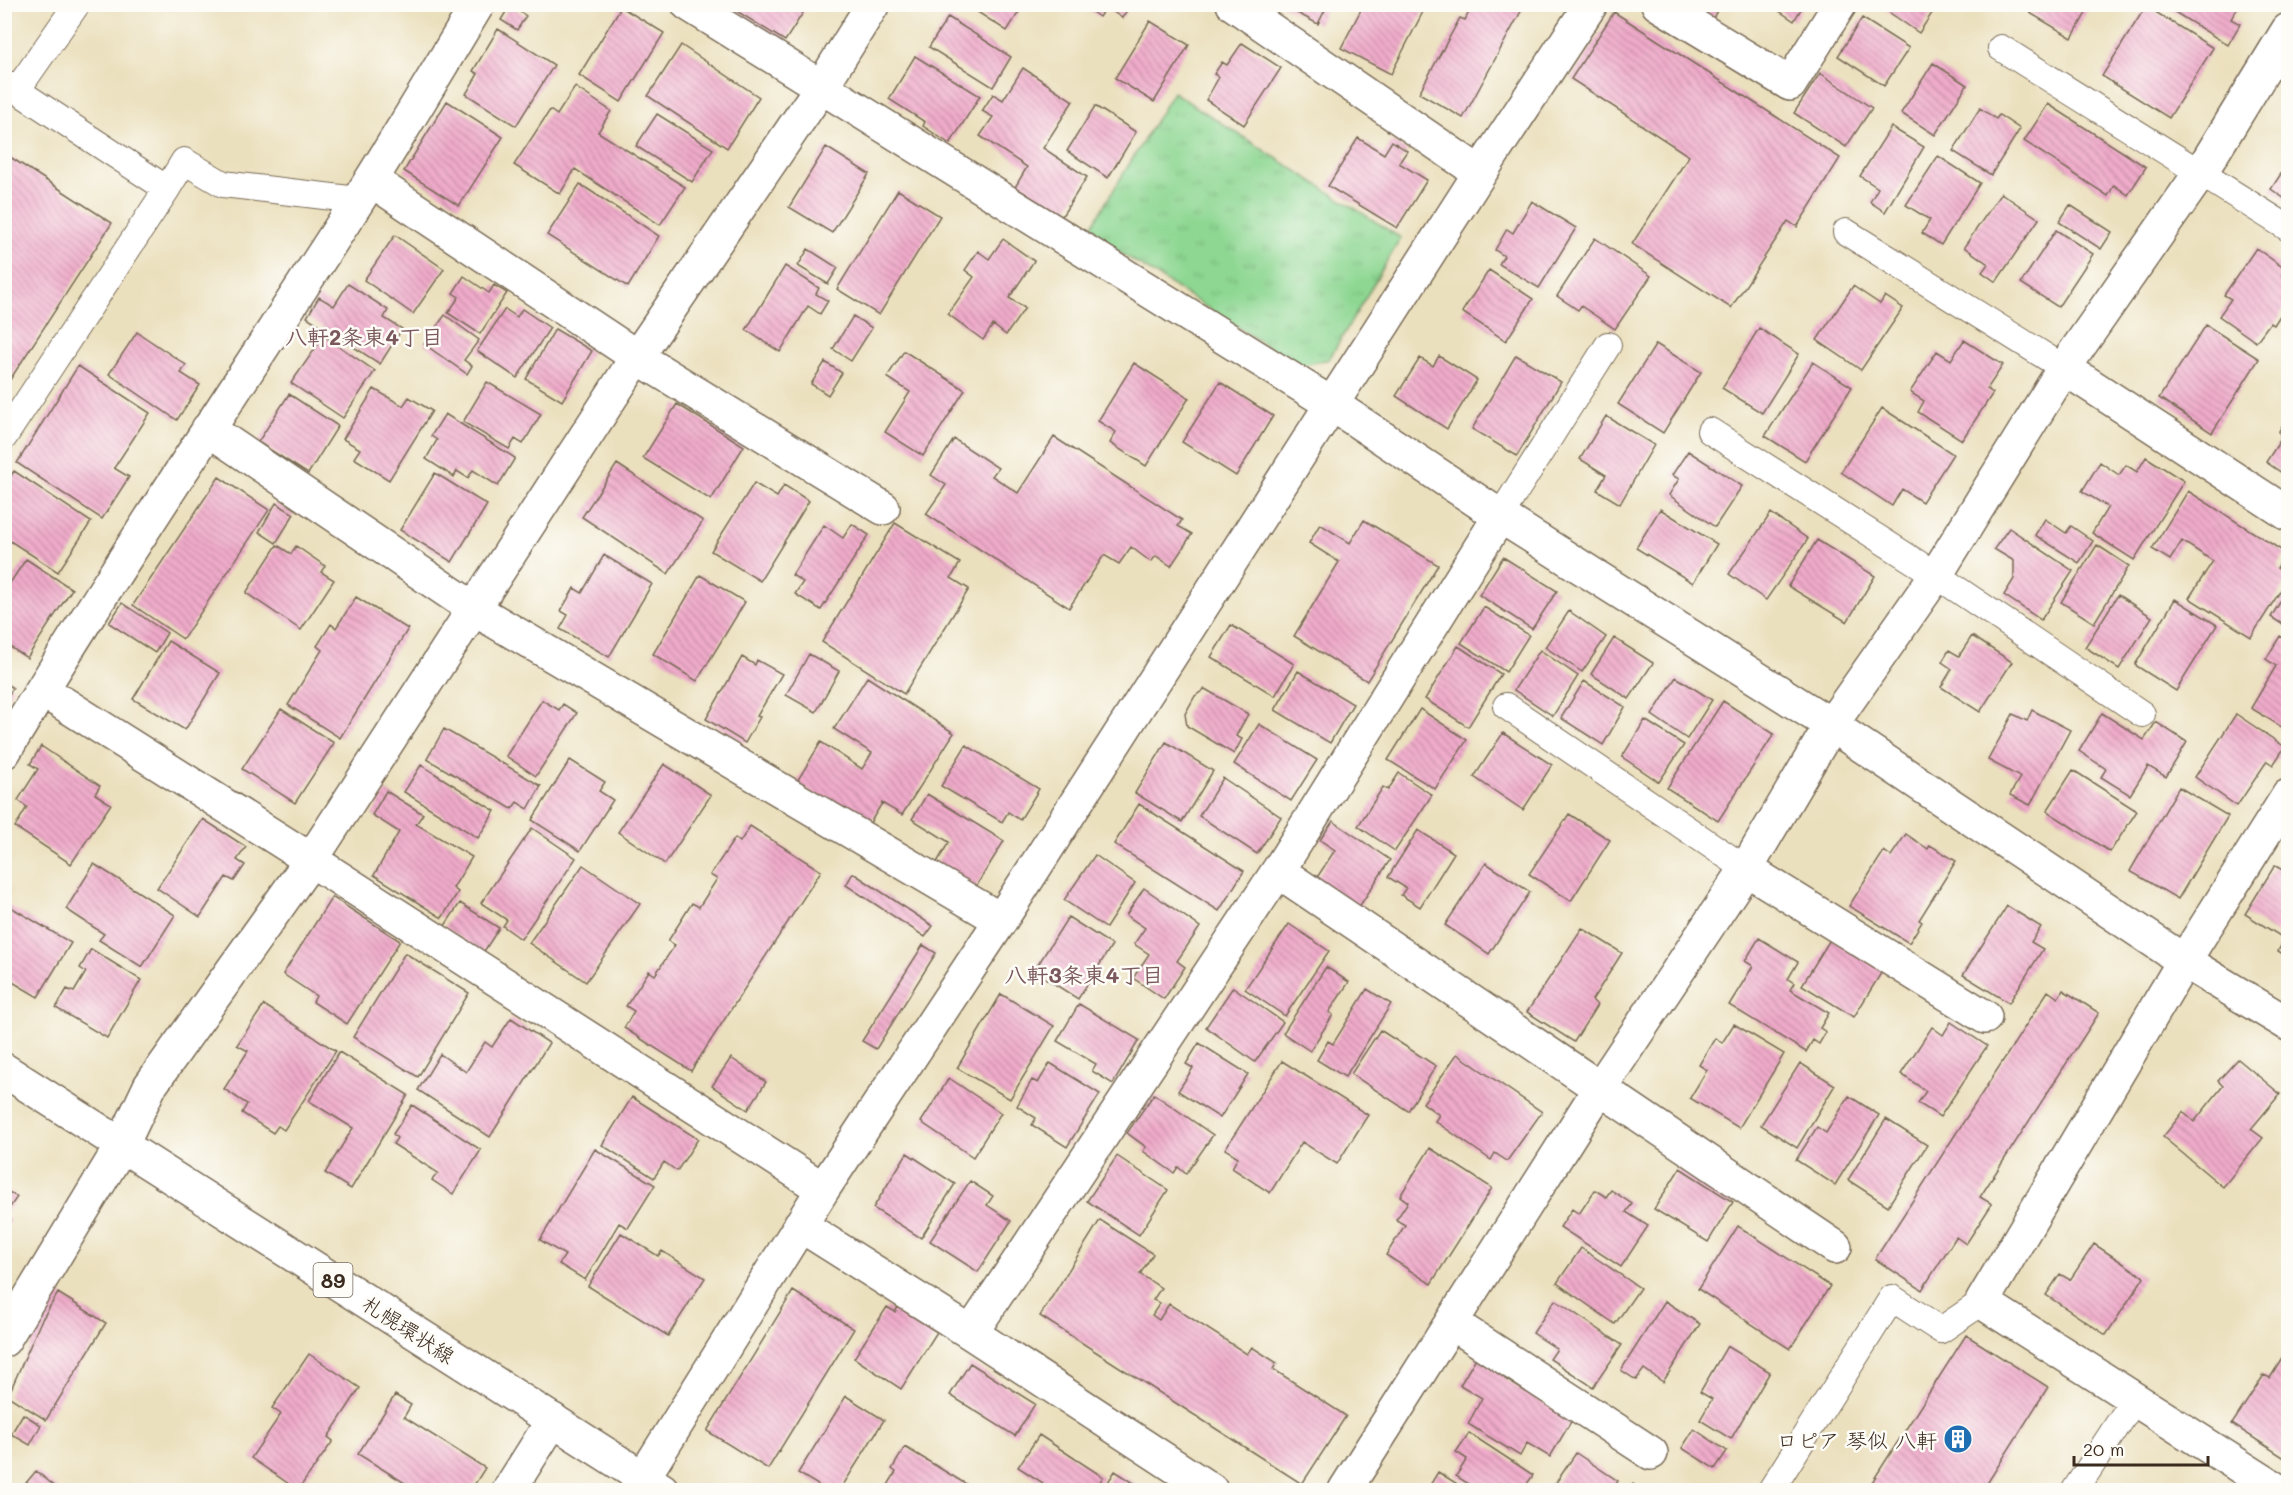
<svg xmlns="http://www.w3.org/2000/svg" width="2293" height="1495" viewBox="0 0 2293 1495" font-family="Mali,'Klee One',sans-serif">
	<defs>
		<pattern id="park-tufts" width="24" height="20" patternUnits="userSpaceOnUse" patternTransform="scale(1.5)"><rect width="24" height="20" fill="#8dd792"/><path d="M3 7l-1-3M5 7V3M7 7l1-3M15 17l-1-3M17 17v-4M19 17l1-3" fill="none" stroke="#7bb97d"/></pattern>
		<pattern id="building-back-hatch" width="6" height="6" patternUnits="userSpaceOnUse" patternTransform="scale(1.5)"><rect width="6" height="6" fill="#f0accb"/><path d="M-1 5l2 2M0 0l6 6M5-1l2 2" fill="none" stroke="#c48ca4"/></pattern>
	</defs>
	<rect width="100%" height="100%" fill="#fdfcf7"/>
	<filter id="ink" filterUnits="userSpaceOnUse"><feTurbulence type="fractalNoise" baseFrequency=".0167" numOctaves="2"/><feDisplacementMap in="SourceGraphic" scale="12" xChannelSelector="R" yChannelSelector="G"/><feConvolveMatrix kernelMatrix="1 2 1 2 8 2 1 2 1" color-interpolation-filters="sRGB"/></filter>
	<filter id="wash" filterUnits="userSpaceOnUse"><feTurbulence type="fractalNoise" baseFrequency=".008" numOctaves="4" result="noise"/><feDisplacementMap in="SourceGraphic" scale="24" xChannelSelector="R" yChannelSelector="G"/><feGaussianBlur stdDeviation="1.35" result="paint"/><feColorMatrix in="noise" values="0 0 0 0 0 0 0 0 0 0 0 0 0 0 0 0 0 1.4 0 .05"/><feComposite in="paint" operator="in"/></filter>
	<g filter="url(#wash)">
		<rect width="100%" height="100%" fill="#ebe0be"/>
		<!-- park -->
		<path fill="url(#park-tufts)" stroke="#648058" stroke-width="1.5" d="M1173 92 1401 238 1329 359 1299 366 1088 232Z"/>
		<g id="blocks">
			<!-- building -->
			<path fill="url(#building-back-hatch)" d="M965 4H1024L1007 31Z
				M1081 4H1131L1122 18 1106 7 1099 17Z
				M1280 4H1328L1318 24Z
				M1364 4H1427L1391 74 1341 48Z
				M1473 4H1525L1463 118 1419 93 1460 18 1465 20Z
				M1696 4H1721L1713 18 1694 6Z
				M1769 4H1804L1794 21Z
				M1877 4H1938L1919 33Z
				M2034 4H2091L2072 38 2030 13Z
				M2171 4H2240L2231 19 2240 24 2228 45 2168 8Z
				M510 5 526 16 517 30 501 20Z
				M727 5H808L785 41Z
				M2146 6 2213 48 2169 118 2102 76Z
				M621 7 664 33 621 102 579 75Z
				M1614 12 1840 158 1797 227 1788 221 1731 308 1632 244 1689 156 1571 79Z
				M948 17 1011 57 993 87 929 47Z
				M1862 18 1909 48 1884 86 1838 56Z
				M1150 21 1189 45 1154 102 1115 78Z
				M498 29 554 65 516 126 466 94 478 74 473 71Z
				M1242 43 1281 68 1244 125 1206 100 1219 77 1214 74 1222 62 1227 65Z
				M681 45 759 97 727 148 648 96Z
				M915 56 980 96 950 144 923 126 925 122 889 99Z
				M1933 63 1967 85 1935 135 1901 113Z
				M1023 68 1073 101 1043 148 1087 177 1060 219 1014 189 1027 167 980 136 993 117 982 111 993 94 1003 100Z
				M1820 73 1872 108 1846 147 1794 113Z
				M575 87 611 111 598 132 685 187 660 225 575 169 560 194 514 165 550 110 557 115Z
				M447 101 503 137 459 206 404 171Z
				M2048 104 2146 167 2128 195 2114 185 2108 196 2024 141Z
				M1095 106 1136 132 1108 178 1067 151Z
				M1980 108 1996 119 1999 115 2020 129 1991 175 1953 151Z
				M657 114 713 149 692 182 636 146Z
				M1891 127 1924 147 1885 212 1870 202 1878 188 1860 176Z
				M1358 138 1384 154 1392 141 1407 151 1399 163 1427 180 1397 228 1328 186Z
				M826 147 869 174 832 233 789 207Z
				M4 153 112 223 4 389Z
				M1938 156 1980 183 1941 245 1922 233 1930 220 1906 205Z
				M2288 163V201L2271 189Z
				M580 184 659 236 628 287 547 235Z
				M898 190 940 216 879 315 837 289Z
				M2001 193 2039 219 1996 282 1982 272 1988 264 1964 247Z
				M1532 201 1576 228 1539 288 1499 264 1504 256 1495 250 1507 229 1513 233Z
				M2070 205 2112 232 2101 249 2059 222Z
				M2056 230 2093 254 2058 307 2021 283Z
				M395 235 444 269 413 314 364 280Z
				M1595 238 1651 276 1615 329 1581 306 1578 310 1557 296Z
				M1003 239 1034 261 1009 298 1025 308 1006 335 993 325 983 340 948 314 974 277 965 270 978 251 989 259Z
				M2256 248 2285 269 2282 275 2288 280V303L2274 325 2270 323 2256 342 2219 316 2231 299 2224 295Z
				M808 249 838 268 828 284 798 266Z
				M785 266 819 288 816 294 828 301 820 314 808 306 780 352 746 330Z
				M1489 270 1533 299 1506 341 1462 312Z
				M464 276 489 293 494 285 507 293 480 334 448 313 459 297 453 293Z
				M348 284 388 310 384 318 402 329 380 364 307 317 319 297 334 306Z
				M1853 286 1880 304 1885 296 1903 308 1861 370 1817 340Z
				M505 309 517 317 522 309 550 328 517 378 477 351Z
				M445 315 479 340 464 360 472 366 467 374 424 344Z
				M853 316 872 328 851 361 833 349Z
				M2206 325 2259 359 2212 433 2159 398Z
				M1759 328 1799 354 1762 413 1722 388Z
				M555 329 592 351 562 401 526 379Z
				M137 332 186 365 181 373 200 385 177 420 109 374Z
				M324 336 375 371 343 418 291 383Z
				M1964 340 2003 365 1987 389 1993 393 1962 440 1918 412 1924 401 1910 392 1937 351 1951 360Z
				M1656 344 1701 372 1663 433 1618 404Z
				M904 351 965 390 923 456 885 432 910 392 887 377Z
				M1516 355 1561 382 1517 456 1472 429Z
				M1439 356 1477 380 1447 429 1396 396 1420 358 1433 366Z
				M825 362 842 373 828 395 811 384Z
				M1813 362 1852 387 1805 461 1765 436Z
				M1134 363 1189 398 1146 466 1110 443 1116 432 1098 421Z
				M78 366 150 413 114 468 129 477 102 519 17 463Z
				M487 382 541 414 523 444 515 439 509 449 463 422Z
				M1220 382 1273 416 1236 476 1182 442Z
				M374 389 403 406 409 397 432 411 389 480 354 458 360 449 343 439Z
				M289 394 338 426 308 474 258 442Z
				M677 404 744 446 711 500 643 458Z
				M1882 408 1953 454 1922 502 1902 489 1892 506 1841 472Z
				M445 414 515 458 498 486 473 470 468 478 457 471 454 477 426 459 437 440 431 436Z
				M2288 415V477L2266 462 2281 439 2279 431Z
				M1606 416 1654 445 1620 504 1597 490 1606 475 1580 459Z
				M1054 437 1182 520 1178 526 1192 534 1171 566 1156 556 1151 562 1131 547 1119 564 1104 555 1069 608 926 514 946 485 931 475 954 439 998 468 992 476 1018 493Z
				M1688 451 1742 486 1715 527 1669 495 1679 479 1672 475Z
				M2146 457 2184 481 2134 560 2092 533 2108 507 2082 491 2100 462 2119 475 2126 465 2137 472Z
				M617 464 703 521 668 574 582 517Z
				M14 471 91 522 58 572 4 537V486Z
				M435 473 487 505 452 562 400 530Z
				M219 477 269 510 183 639 133 605Z
				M754 483 777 497 784 485 809 501 760 581 711 551Z
				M2188 491 2286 553 2277 568 2288 575V579L2251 637 2189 598 2213 561 2182 541 2170 560 2152 549Z
				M276 503 294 514 276 543 259 532Z
				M1660 509 1717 544 1693 583 1636 548Z
				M1771 513 1808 539 1766 600 1729 574Z
				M2045 519 2066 533 2071 526 2093 541 2079 563 2035 535Z
				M1364 520 1438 565 1367 681 1294 636 1339 562 1309 543 1320 524 1350 543Z
				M895 523 960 563 951 578 969 589 904 694 822 642Z
				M852 524 869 535 821 610 795 594 803 582 792 575 824 525 843 538Z
				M2009 528 2073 571 2041 620 2004 595 2014 579V561L1994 549Z
				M1817 540 1875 576 1847 622 1788 586Z
				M277 545 291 554 296 546 325 566 321 572 334 580 301 630 246 593Z
				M2097 545 2129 566 2094 623 2061 602Z
				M604 555 652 584 609 657 560 629 568 615 561 611 574 588 582 593Z
				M1503 557 1557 591 1532 629 1479 595Z
				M26 559 72 589 27 658 4 643V592Z
				M700 575 745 602 697 681 653 654Z
				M2288 589V628L2271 617Z
				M2118 595 2152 617 2119 669 2085 647Z
				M356 597 408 629 340 738 288 705 322 650 317 646 331 624 336 628Z
				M2175 599 2217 625 2176 691 2135 665Z
				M122 603 167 633 155 653 109 623Z
				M1484 607 1529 635 1506 672 1461 643Z
				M1569 611 1606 637 1582 672 1545 647Z
				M1231 625 1294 664 1275 696 1211 657Z
				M1972 636 2012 662 1980 712 1941 687 1952 669 1942 662 1949 650 1959 656Z
				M2280 636 2288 641V731L2251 708 2276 666 2266 659Z
				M1614 638 1653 663 1629 699 1591 674Z
				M168 641 220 673 185 730 133 699Z
				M1458 646 1501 674 1468 727 1425 699Z
				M1540 650 1578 676 1553 716 1514 690Z
				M809 654 839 671 816 712 786 695Z
				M742 657 755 665 757 660 782 674 757 716 760 717 745 743 706 719Z
				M1298 671 1353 704 1330 743 1275 710Z
				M867 677 954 733 902 815 882 803 867 828 796 783 821 742 862 769 872 753 834 729Z
				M1676 677 1712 700 1687 739 1652 715Z
				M1584 681 1625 707 1603 745 1561 718Z
				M4 682 13 688 4 702Z
				M1205 689 1248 714 1236 736 1242 739 1234 754 1187 726 1185 714 1195 696Z
				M542 700 559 710 563 704 577 713 536 776 506 756Z
				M1723 701 1774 734 1718 821 1667 788Z
				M281 709 334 743 295 803 242 769Z
				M1420 709 1467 740 1435 789 1388 760Z
				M2032 710 2070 730 2030 805 2010 795 2020 777 1988 760 2013 714 2027 721Z
				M2102 713 2144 740 2156 722 2187 742 2166 777 2148 766 2130 795 2101 777 2106 769 2079 751Z
				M2236 714 2285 747 2273 765 2267 761 2237 806 2195 777Z
				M1645 720 1684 745 1659 782 1622 757Z
				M1259 724 1317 760 1291 801 1234 764Z
				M444 729 541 786 528 809 517 802 512 809 427 759Z
				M1503 733 1552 765 1523 810 1474 777Z
				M1166 742 1213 771 1182 822 1135 793Z
				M966 745 1039 789 1020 820 1008 812 1002 822 941 786Z
				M41 746 100 786 95 794 111 804 71 864 15 827 27 807 18 800 38 769 30 764Z
				M570 760 605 782 599 791 613 800 580 851 532 820Z
				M664 764 711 795 665 864 618 832Z
				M421 765 495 811 478 838 404 792Z
				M2073 770 2137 811 2110 852 2047 811Z
				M1399 773 1432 795 1395 851 1358 826 1383 787 1388 790Z
				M1223 778 1281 817 1257 854 1199 816Z
				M2179 787 2228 816 2178 899 2130 871Z
				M386 791 423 814 416 824 472 857 453 888 458 892 442 918 374 875 399 832 372 815Z
				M927 794 1004 841 975 888 936 864 949 842 912 819Z
				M1139 804 1244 871 1219 911 1114 844Z
				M1569 814 1610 840 1571 901 1529 874Z
				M203 819 246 847 237 860 245 865 234 881 226 877 200 917 157 888Z
				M1333 821 1390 860 1357 910 1314 882 1335 850 1320 840Z
				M750 826 821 871 691 1071 624 1028 634 1011 626 1006 649 971 655 975 675 945 668 941 692 903 699 907 717 879 710 875 735 838 740 842Z
				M532 828 576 858 521 939 503 926 507 920 481 903Z
				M1418 830 1454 853 1420 907 1401 895 1406 888 1388 877Z
				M1906 834 1928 849 1930 845 1956 861 1919 920 1922 922 1909 943 1849 906 1884 851 1891 856Z
				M1095 855 1135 883 1106 928 1064 900Z
				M1486 863 1530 892 1489 954 1445 925Z
				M94 864 175 915 142 967 99 940 104 934 66 909Z
				M583 865 640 904 586 982 529 943Z
				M2275 865 2288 873V957L2278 951 2285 939 2245 914Z
				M853 873 933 926 925 937 846 885Z
				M1144 888 1200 927 1177 961 1185 967 1164 999 1133 978 1149 954 1134 944 1145 928 1126 915Z
				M332 897 400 941 347 1024 313 1002 316 996 283 974Z
				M4 903 71 943 38 997 4 977Z
				M460 903 499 928 483 953 444 927Z
				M2007 906 2041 927 2031 942 2043 949 2009 1003 1963 975Z
				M1068 917 1112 945 1078 999 1034 971Z
				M1289 924 1329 951 1285 1016 1245 989Z
				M1582 928 1622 953 1592 1000 1597 1005 1574 1042 1527 1012Z
				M1759 938 1798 962 1788 979 1794 983 1790 990 1829 1013 1820 1028 1826 1032 1819 1044 1813 1040 1806 1052 1729 1005 1753 966 1745 961Z
				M1831 938 1883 970 1854 1017 1802 985Z
				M923 945 936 953 876 1049 862 1041Z
				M91 949 141 980 107 1038 56 1008 67 989 74 992 86 972 80 968Z
				M405 953 469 993 418 1077 353 1037Z
				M1326 967 1349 982 1329 1012 1333 1015 1310 1051 1283 1033Z
				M1233 987 1283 1022 1255 1062 1206 1027Z
				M1367 989 1391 1004 1345 1077 1317 1060 1328 1041 1333 1044Z
				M2063 990 2099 1013 1980 1197 1992 1204 1966 1244 1956 1237 1922 1290 1875 1259 2048 991 2058 998Z
				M1001 994 1054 1026 1010 1099 957 1068Z
				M1079 1004 1139 1040 1113 1084 1092 1071 1096 1064 1057 1041Z
				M264 1005 336 1051 284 1130 278 1126 273 1133 242 1113 247 1104 224 1089 248 1051 237 1045Z
				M511 1018 549 1043 490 1137 418 1090 440 1054 466 1072 485 1042 492 1047Z
				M1951 1022 1987 1046 1940 1117 1918 1103 1926 1091 1901 1074 1932 1027 1943 1035Z
				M1734 1024 1784 1054 1739 1128 1690 1098 1707 1070 1699 1065 1715 1038 1722 1043Z
				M1380 1030 1436 1066 1408 1111 1351 1074Z
				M1199 1043 1248 1074 1220 1118 1178 1091 1193 1068 1186 1064Z
				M339 1052 408 1095 351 1189 325 1173 353 1128 309 1101Z
				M1457 1054 1542 1112 1507 1161 1495 1153 1491 1160 1435 1121 1439 1115 1423 1103Z
				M731 1058 766 1082 748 1110 712 1086Z
				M2238 1059 2280 1094 2251 1129 2263 1138 2223 1187 2163 1137 2183 1112 2194 1122 2223 1086 2218 1081Z
				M1282 1061 1368 1115 1337 1164 1302 1142 1270 1193 1232 1168 1238 1157 1225 1149Z
				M1050 1063 1100 1094 1067 1147 1032 1125 1036 1118 1017 1106 1032 1080 1038 1083Z
				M1800 1063 1835 1085 1797 1148 1761 1125Z
				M949 1078 1001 1113 973 1157 921 1122Z
				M1154 1094 1213 1135 1186 1174 1178 1167 1174 1173 1143 1151 1146 1147 1127 1133Z
				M1849 1096 1879 1115 1835 1185 1796 1160 1817 1127 1826 1133Z
				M632 1097 698 1139 677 1171 664 1162 654 1178 602 1145Z
				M412 1105 481 1150 453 1194 432 1180 438 1173 393 1144 397 1138 393 1134Z
				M1886 1119 1927 1145 1888 1206 1848 1180Z
				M1430 1148 1492 1188 1431 1284 1386 1255 1405 1225 1396 1220 1408 1202 1400 1196Z
				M595 1149 655 1185 628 1228 619 1223 585 1280 559 1264 565 1255 540 1240Z
				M907 1153 955 1184 921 1238 873 1208Z
				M1117 1156 1168 1190 1139 1235 1087 1201Z
				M1680 1168 1733 1202 1708 1242 1654 1209Z
				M970 1181 993 1196 987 1205 1011 1221 978 1272 930 1241Z
				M4 1189 17 1197 4 1216Z
				M1595 1190 1606 1197 1611 1190 1632 1204 1626 1212 1648 1226 1621 1267 1560 1227 1572 1209 1579 1214Z
				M4 1217 11 1220 4 1230Z
				M1100 1220 1153 1254 1140 1274 1161 1288 1153 1300 1160 1303 1152 1315 1159 1320 1169 1304 1247 1354 1252 1347 1277 1363 1273 1369 1346 1416 1302 1484 1040 1316Z
				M1738 1226 1830 1286 1790 1349 1698 1289Z
				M621 1233 658 1256 662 1251 705 1278 668 1336 588 1286Z
				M2094 1244 2144 1277 2106 1335 2046 1295 2060 1274 2070 1280Z
				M1581 1248 1640 1288 1615 1324 1557 1283Z
				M793 1291 854 1329 768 1469 707 1431Z
				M58 1293 106 1323 46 1420 8 1396 41 1321Z
				M1555 1300 1622 1345 1593 1387 1550 1359 1557 1349 1533 1333Z
				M1665 1301 1700 1324 1663 1382 1644 1369 1636 1380 1621 1370Z
				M887 1307 895 1312 898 1307 937 1332 901 1389 854 1358Z
				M1966 1335 2048 1387 1983 1490H1867Z
				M1727 1346 1770 1372 1731 1439 1700 1420 1712 1399 1700 1392Z
				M2288 1349V1456L2286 1459 2232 1424 2264 1375 2270 1378Z
				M309 1354 360 1388 328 1437 333 1441 298 1490 251 1458 281 1414 272 1408Z
				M1477 1356 1507 1375 1505 1379 1572 1420 1550 1457 1527 1443 1520 1456 1468 1424 1482 1398 1460 1385Z
				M970 1363 1035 1404 1015 1436 950 1395Z
				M395 1395 411 1405 404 1417 485 1468 471 1490H416L358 1454Z
				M846 1396 884 1420 840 1490H826L798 1473Z
				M23 1414 41 1425 30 1445 11 1434Z
				M1694 1429 1727 1451 1715 1469 1682 1448Z
				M1469 1433 1533 1475 1523 1490H1517L1513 1487 1511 1490H1478L1456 1476 1467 1459 1456 1452Z
				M1039 1435 1103 1477 1095 1490H1038L1043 1483 1018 1467Z
				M905 1447 974 1489 973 1490H885L896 1472 892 1469Z
				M1576 1453 1618 1481 1612 1490H1551Z
				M36 1471 57 1488 54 1490H20Z
				M1115 1471 1145 1490H1103Z
				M1438 1472 1467 1490H1427Z
				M1633 1484 1642 1490H1628Z"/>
		</g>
	</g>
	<g filter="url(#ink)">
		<use href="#blocks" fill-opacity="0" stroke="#796a56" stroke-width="1.5"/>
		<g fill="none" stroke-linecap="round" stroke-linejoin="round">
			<!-- service casing -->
			<g stroke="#796a56" stroke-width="28">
				<path id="service" d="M2001 48 2288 228
					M4 82 167 189 4 437
					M17 90 77 4
					M167 189 184 161 223 184 358 200
					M1846 232 2064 368
					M1710 431 1936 575 2142 714
					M1500 516 1608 345
					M1506 706 1746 869
					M1771 1490 1892 1298 1941 1330 1982 1302
					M2075 1490 2134 1400"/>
			</g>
			<!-- minor casing -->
			<g stroke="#796a56" stroke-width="36">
				<path id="minor" d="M688 4 1333 405 1500 516 1831 725 2184 961 2288 1024
					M1233 4 1480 173
					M1658 4 1790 84 1840 4
					M371 180 637 357 883 508
					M2064 368 2288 514
					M208 429 474 609 1001 920
					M42 690 311 860 823 1189
					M4 752C117 565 239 385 357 202 399 137 438 70 478 4
					M1746 869 1985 1017
					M1278 871 1835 1247
					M800 1225 971 1333 1211 1490
					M1452 1323 1651 1453
					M971 1333 1278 871 1500 516
					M4 1340 122 1145 150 1086 311 860 637 357 822 86 873 4
					M643 1478 823 1189 1001 920 1480 173 1591 4
					M509 1490 553 1420
					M1345 1490 1600 1088 1746 869 1831 725 1936 575 2064 368 2201 172 2288 30
					M2277 1490 1982 1302 2184 961 2288 796"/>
			</g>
			<!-- primary casing -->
			<g stroke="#796a56" stroke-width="36">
				<path id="primary" d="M4 1070 662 1490"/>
			</g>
			<!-- service -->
			<use href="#service" stroke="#fff" stroke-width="26"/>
			<!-- minor -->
			<use href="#minor" stroke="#fff" stroke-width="33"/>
			<!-- primary -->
			<use href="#primary" stroke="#fff" stroke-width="33"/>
		</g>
	</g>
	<!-- icons -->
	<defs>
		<g id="building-disc" transform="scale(1.5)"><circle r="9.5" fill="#1f6fb2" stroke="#fdfcf7"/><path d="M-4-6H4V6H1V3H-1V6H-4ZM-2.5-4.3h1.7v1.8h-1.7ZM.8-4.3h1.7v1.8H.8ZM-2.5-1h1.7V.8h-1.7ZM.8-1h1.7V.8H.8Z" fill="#fff"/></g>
	</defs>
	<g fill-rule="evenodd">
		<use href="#building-disc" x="1958" y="1439"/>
	</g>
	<g text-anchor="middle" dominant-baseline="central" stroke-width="5" stroke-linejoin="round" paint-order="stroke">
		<!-- shield labels -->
		<rect fill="#fdfcf7" stroke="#75695f" stroke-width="1.5" x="313.5" y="1263" width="39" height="34" rx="4.5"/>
		<g font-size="20" font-weight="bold" fill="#3b2a1e">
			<text x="333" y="1280">89</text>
		</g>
		<!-- street labels -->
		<g font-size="21" fill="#3b2a1e" stroke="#fdfcf7">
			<text transform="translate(409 1329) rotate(33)">札幌環状線</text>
		</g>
		<!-- poi labels -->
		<g font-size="21" fill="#3b2a1e" stroke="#fdfcf7" text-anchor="end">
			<text x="1937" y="1439">ロピア 琴似 八軒</text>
		</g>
		<!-- neighbourhood labels -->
		<g font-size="22" font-weight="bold" fill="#7a585b" stroke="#fdfcf7">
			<text x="364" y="336">八軒2条東4丁目</text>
			<text x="1084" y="974">八軒3条東4丁目</text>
		</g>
	</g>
	<!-- margin -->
	<rect width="2293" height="1495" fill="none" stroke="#fdfcf7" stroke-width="24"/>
	<!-- scale -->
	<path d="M2074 1456v9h134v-9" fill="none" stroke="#3b2a1e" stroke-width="3"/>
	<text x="2083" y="1456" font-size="18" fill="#3b2a1e" stroke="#fdfcf7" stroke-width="4.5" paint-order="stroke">20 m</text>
</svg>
